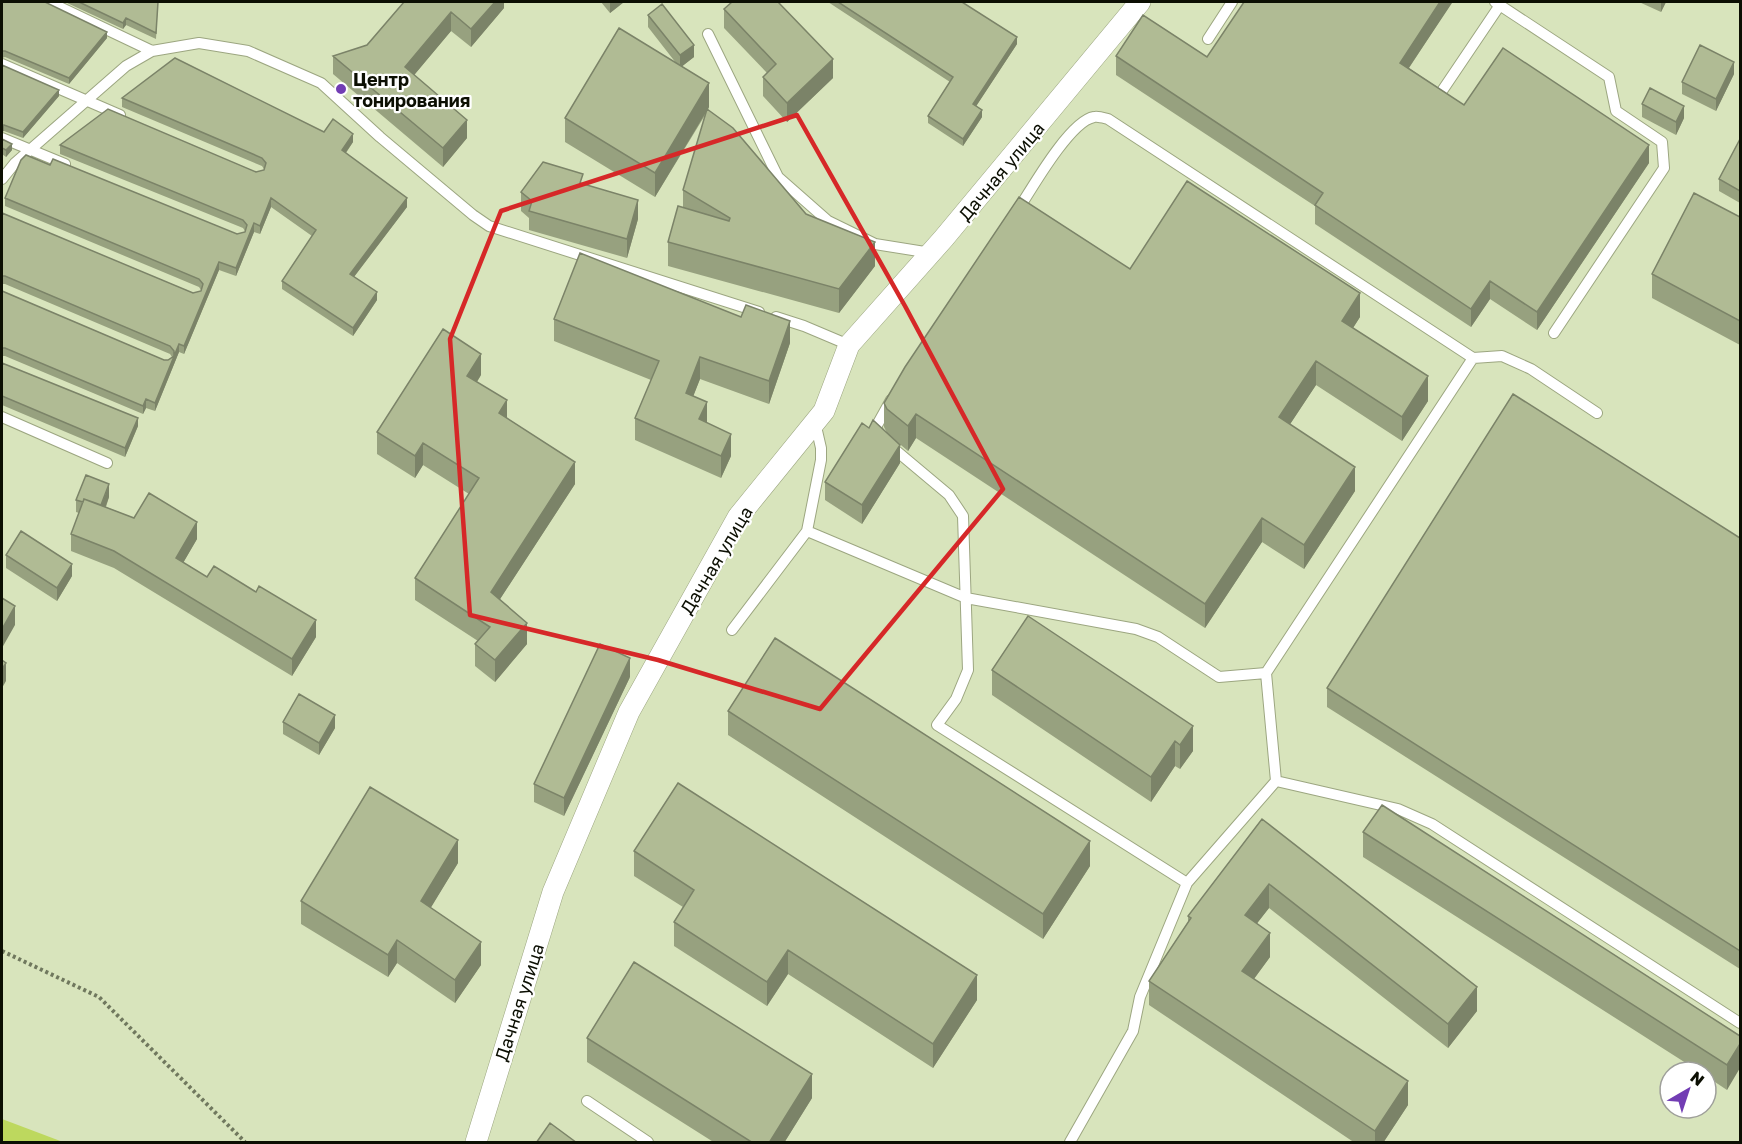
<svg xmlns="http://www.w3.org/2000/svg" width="1742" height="1144" viewBox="0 0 1742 1144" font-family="'Golos Text',sans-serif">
	<rect width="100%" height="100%" fill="#d8e4bc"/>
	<!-- green -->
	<path fill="#bdd85e" d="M2 1119 63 1142H2Z"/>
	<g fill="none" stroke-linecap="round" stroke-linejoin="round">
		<!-- service casing -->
		<g stroke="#9ca680" stroke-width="12">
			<path id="service" d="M49 2 152 51
				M1495 2 1609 77 1616 111 1662 142 1664 168 1554 333
				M708 34 778 177 828 221 875 244 931 253
				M1208 39 1232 2
				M2 64 120 115
				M1442 91 1500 5
				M2 138 65 164
				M2 179 15 163 126 66 152 51 199 43 248 51 321 83 380 137 473 215 489 226 759 312
				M1018 210C1032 188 1070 121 1094 117 1098 116 1104 118 1108 119L1473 358
				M776 317 804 326 849 345
				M891 400 876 427 881 438 949 495 963 516 968 670 956 699 937 725 1187 883 1276 781
				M1597 413 1531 369 1502 356 1473 358 1266 673 1276 781 1398 809 1432 824 1740 1023
				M2 417 107 463
				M815 422 821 448V460L807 531 966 598 1136 629 1158 637 1219 677 1266 673
				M732 630 807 531
				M587 1101 648 1142
				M1070 1142 1133 1031 1140 997 1187 883"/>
		</g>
		<!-- minor casing -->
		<g stroke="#9ca680" stroke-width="22">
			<path id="minor" d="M476 1142 553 892 629 712 738 517 824 411 849 345 944 238 1140 2"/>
		</g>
		<!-- path -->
		<path stroke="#70785e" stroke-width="4" stroke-dasharray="3 3" stroke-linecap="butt" d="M2 951 99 997 245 1142"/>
		<!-- service -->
		<use href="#service" stroke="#fff" stroke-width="10"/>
		<!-- minor -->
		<use href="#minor" stroke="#fff" stroke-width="21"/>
	</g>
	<!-- wall -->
	<path fill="#97a17f" d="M2 2 107 38 69 84 5 57 2 58Z
		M65 2H158L156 39 126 25 123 29Z
		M404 2H504V8L471 47 451 31 414 75 467 138 443 167 333 74V56L367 45Z
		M601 2H624L610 13Z
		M828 2H962L1017 44 976 106 982 117 963 146 928 123V116L950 82Z
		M1452 2 1409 68 1464 105 1649 163 1537 330 1490 299 1471 327 1315 224V206L1116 75V56L1207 57Z
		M1639 2H1666L1661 12Z
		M724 9 833 78 787 122 763 96V77L767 73 724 28Z
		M648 15 694 57 682 66 709 107 708 110 806 214 875 266 839 313 668 266V242L683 208V190L707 112 655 197 565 142V118L676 63 648 27Z
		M2 65 59 96 23 138 4 131Z
		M1734 74 1716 111 1682 94V82Z
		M122 98 324 132 353 142 346 153 407 207 354 277 377 300 353 336 282 289V281L312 236 271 207 260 234 254 232 236 276 219 270 184 354 179 352 155 411 146 408 143 414 5 356H2V291L164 360H168L172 357 170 354 5 284H2V213L193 293 201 291V290L199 287 5 206V198L50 165 237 234 245 232V231L243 228 60 154V145L256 172 264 170V169L262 166 122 107Z
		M1642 104 1684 118 1676 135 1642 117Z
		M2 139 12 150 6 157 2 154Z
		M1740 139V203L1719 191V179Z
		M583 184 638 219 627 258 529 230V218L521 211V192Z
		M1740 217V345L1652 298V274Z
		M1130 269 1360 317 1353 328 1428 401 1402 441 1316 385 1290 424 1355 491 1304 569 1262 542 1205 628 916 438 908 451 889 435 900 463 862 524 825 500V482L869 428 887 433 884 427V403Z
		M554 319 790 343 769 404 700 379 693 396 707 423 731 456 721 478 635 440V418L651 380 554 341Z
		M2 363 138 426 125 457 2 405Z
		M481 375 477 382 507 418 575 484 500 599 527 644 495 682 475 666V644L478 641 415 600V578L469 494 423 465 415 478 377 454V432Z
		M109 497 106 507 134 518 197 539 183 563 207 577 316 637 292 676 114 568 71 551V534L79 513 76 512V500Z
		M1740 538V969L1327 707V688Z
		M6 555 72 576 57 601 6 568Z
		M1028 616 1193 751 1180 769 1175 766 1151 802 992 695V670Z
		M630 677 564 816 534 802V784Z
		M728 711 1090 866 1043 939 728 735Z
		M283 722 335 728 319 755 283 734Z
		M1262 819 1477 1011 1448 1048 1269 908 1256 924 1270 957 1254 979 1408 1105 1383 1143H1355L1149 1005V981L1188 922V916Z
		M1363 832 1740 1036 1727 1090 1706 1076V1072H1700L1363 857Z
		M634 851 977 1000 933 1068 788 974 767 1006 674 946V922L683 907 634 876Z
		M458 863 430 908 481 965 455 1003 397 963 388 977 301 924V901Z
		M587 1038 812 1098 784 1143H715L587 1062Z"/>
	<!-- shaded-wall -->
	<path fill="#7b8368" d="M495 2H504V8L471 47V29Z
		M610 2H624L610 13Z
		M1440 2H1452V3L1400 81V63Z
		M1661 2H1666L1661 12Z
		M451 12V31L405 86V67Z
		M126 18V25L123 29V23Z
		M107 32V38L69 84V78Z
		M1017 37V44L973 111V104Z
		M694 45V57L680 68V55Z
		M833 59V78L787 122V103Z
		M1734 62V74L1716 111V99Z
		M709 83V107L655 197V173Z
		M59 90V96L23 138V132Z
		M1684 106V118L1676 135V122Z
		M982 110V117L963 146V139Z
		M467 120V138L443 167V148Z
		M2 125H4V131L2 132Z
		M353 134V142L342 158V150Z
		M12 144V150L6 157V150Z
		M1649 145V163L1537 330V312Z
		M271 198V207L260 234V226Z
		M407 198V207L350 282V274Z
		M638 200V219L627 258V239Z
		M254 223V232L236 276V268Z
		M875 242V266L839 313V289Z
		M219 262V270L184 354V346Z
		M1490 281V299L1471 327V309Z
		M377 292V300L353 336V328Z
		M1360 293V317L1342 345V321Z
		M790 321V343L769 404V381Z
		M179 344V352L155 411V403Z
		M481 354V375L467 397V376Z
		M700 357V379L686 415V393Z
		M1316 361V385L1279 441V417Z
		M1428 376V401L1402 441V417Z
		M146 399V408L143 414V406Z
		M507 400V422L499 413Z
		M707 402V424L699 419Z
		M916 414V438L908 451V426Z
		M138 418V426L125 457V448Z
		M731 434V456L721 478V456Z
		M423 443V465L415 478V456Z
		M900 445V463L862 524V505Z
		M575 462V484L491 613V592Z
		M1355 467V491L1304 569V545Z
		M109 484V497L100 522V509Z
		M1262 518V542L1205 628V604Z
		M197 522V539L176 575V558Z
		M72 564V576L57 601V588Z
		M15 606V625L2 648V629Z
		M316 620V637L292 676V659Z
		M527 623V644L495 682V660Z
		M630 658V677L564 816V798Z
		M6 663V681L2 688V669Z
		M335 715V728L319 755V743Z
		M1193 726V751L1180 769V745Z
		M1175 741V766L1151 802V777Z
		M458 840V863L421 924V901Z
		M1090 841V866L1043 939V914Z
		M1269 884V908L1245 939V915Z
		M1270 933V957L1242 995V971Z
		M397 940V963L388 977V955Z
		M481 942V965L455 1003V980Z
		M788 950V974L767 1006V982Z
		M977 975V1000L933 1068V1044Z
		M1477 987V1011L1448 1048V1024Z
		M1740 1044V1068L1727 1090V1065Z
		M812 1074V1098L784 1143H769Z
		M1408 1081V1105L1383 1143H1375V1131Z"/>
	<!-- building -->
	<path fill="#b0bb94" stroke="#7b8368" stroke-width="1.5" d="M2 2H45L107 32 69 78 5 51H2Z
		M79 2H158L156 33 126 18 123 23Z
		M404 2H495L471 29 451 12 405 67 467 120 443 148 333 56 367 45Z
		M732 2H778L833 59 787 103 763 77 776 64 724 9Z
		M838 2H962L1017 37 973 104 982 110 963 139 928 116 953 77Z
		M1244 2H1440L1400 63 1464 105 1503 48 1649 145 1537 312 1490 281 1471 309 1315 205 1323 193 1116 56 1143 15 1207 57Z
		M662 4 694 45 680 55 648 15Z
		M619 28 709 83 655 173 565 118Z
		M1700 45 1734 62 1716 99 1682 82Z
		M175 58 324 132 333 119 353 134 342 150 407 198 350 274 377 292 353 328 282 281 316 230 271 198 260 226 254 223 236 268 219 262 184 346 179 344 155 403 146 399 143 406 5 348H2V291L164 360H168L174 356V351L170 346 5 276H2V213L193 293 201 291 203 284 199 279 5 198 21 160 26 155 50 165 53 159 237 234 245 232 247 225 243 220 60 145 108 109 256 172 264 170 266 163 262 158 122 98Z
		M2 65 59 90 23 132 4 125H2Z
		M1650 88 1684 106 1676 122 1642 104Z
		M707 109 733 128 806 214 875 242 839 289 668 242 678 206 729 221 730 218 683 190Z
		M2 139 12 144 6 150 2 148Z
		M1740 139V191L1719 179Z
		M543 162 583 174 580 183 638 200 627 239 529 211 532 201 521 192Z
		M1187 181 1360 293 1342 321 1428 376 1402 417 1316 361 1279 417 1355 467 1304 545 1262 518 1205 604 916 414 908 426 887 409 884 403 905 367 1019 197 1130 269Z
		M1694 193 1740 217V321L1652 274Z
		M580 253 741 317 746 305 790 321 769 381 700 357 686 393 707 402 699 419 731 434 721 456 635 418 659 361 554 319Z
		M443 329 481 354 467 376 507 400 499 413 575 462 491 592 527 623 495 660 475 644 490 627 415 578 479 478 423 443 415 456 377 432Z
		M2 363 138 418 125 448 2 396Z
		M1513 394 1740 538V951L1327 688Z
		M873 420 900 445 862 505 825 482 862 423 869 428Z
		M86 475 109 484 101 505 84 499 83 502 76 500Z
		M149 493 197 522 176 558 207 577 214 566 256 592 259 586 316 620 292 659 114 551 71 534 84 499 134 518Z
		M21 531 72 564 57 588 6 555Z
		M2 598 15 606 2 629Z
		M1028 616 1193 726 1180 745 1175 741 1151 777 992 670Z
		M775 638 1090 841 1043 914 728 711Z
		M600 644 630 658 564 798 534 784Z
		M2 660 6 663 2 669Z
		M299 694 335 715 319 743 283 722Z
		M678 783 977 975 933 1044 788 950 767 982 674 922 694 890 634 851Z
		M370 787 458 840 421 901 481 942 455 980 397 940 388 955 301 901Z
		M1382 805 1740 1036V1044L1727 1065 1363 832Z
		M1262 819 1477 987 1448 1024 1269 884 1245 915 1270 933 1242 971 1408 1081 1375 1131 1149 981 1191 918 1188 916Z
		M634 962 812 1074 769 1143H753L587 1038Z
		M550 1123 577 1143H536Z"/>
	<!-- marked area -->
	<path fill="none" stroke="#d62828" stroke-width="4.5" stroke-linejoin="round" d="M797 115 905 306 1003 489 820 709 658 660 470 615 450 339 501 211Z"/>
	<!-- markers -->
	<circle fill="#723db4" stroke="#fff" stroke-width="2" cx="341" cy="89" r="6"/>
	<g text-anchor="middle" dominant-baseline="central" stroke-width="4.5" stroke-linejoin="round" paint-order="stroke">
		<!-- poi labels -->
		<g font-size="18" font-weight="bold" fill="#0c0f03" stroke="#fff" text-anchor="start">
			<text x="353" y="79">Центр<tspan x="353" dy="21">тонирования</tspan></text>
		</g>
		<!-- street labels -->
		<g font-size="18" fill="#0c0f03" stroke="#fff">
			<text transform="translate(1001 171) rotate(-50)">Дачная улица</text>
			<text transform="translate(716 560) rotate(-59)">Дачная улица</text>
			<text transform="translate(519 1002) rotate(-72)">Дачная улица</text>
		</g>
	</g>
	<!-- border -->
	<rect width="1742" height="1144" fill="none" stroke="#0c0f03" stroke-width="6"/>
	<!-- north arrow -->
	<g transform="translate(1688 1090) rotate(39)"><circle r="28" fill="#ffffff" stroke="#9e9f9a" stroke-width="1.5"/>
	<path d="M0-4.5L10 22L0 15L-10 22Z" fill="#723db4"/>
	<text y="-9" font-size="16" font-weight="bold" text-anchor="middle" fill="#0c0f03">N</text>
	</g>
</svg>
